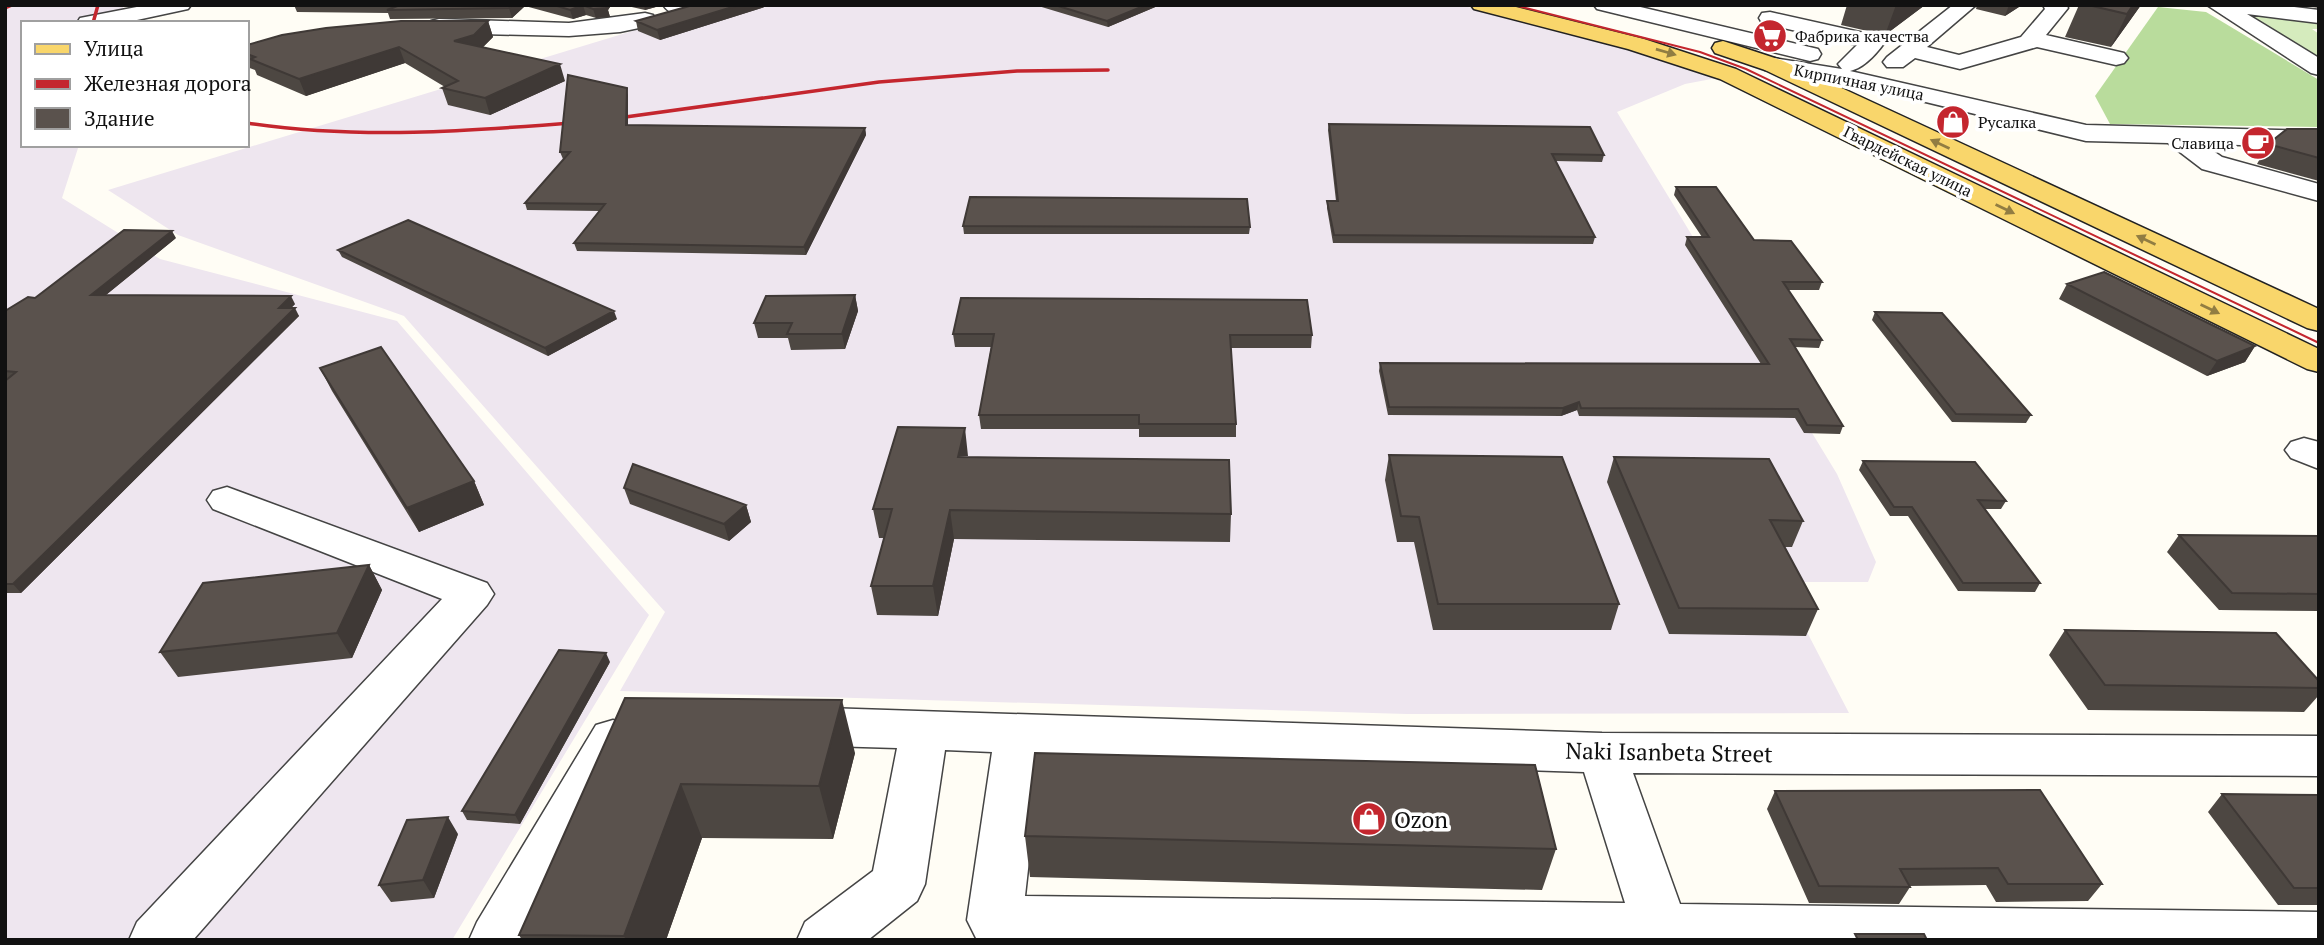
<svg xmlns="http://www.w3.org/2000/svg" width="2324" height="945" viewBox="0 0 2324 945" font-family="'PT Serif',serif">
	<rect width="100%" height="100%" fill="#fffdf5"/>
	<!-- industrial -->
	<path fill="#eee6ef" d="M5 5H124L118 23H23V145H79L62 198 160 259 397 321 649 615 452 940H5Z
		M718 5H1460L1683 62 1722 77 1685 84 1617 112 1837 474 1876 562 1868 582H1781L1849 713 1407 714 620 691 665 612 404 316 178 235 108 190Z"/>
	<!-- green -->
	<path fill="#d5ebbd" d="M2230 7 2319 18V29H2312L2319 34V60Z"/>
	<!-- forest -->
	<path fill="#b9dc9c" d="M2158 7 2206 12 2319 80V127L2110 124 2095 96Z"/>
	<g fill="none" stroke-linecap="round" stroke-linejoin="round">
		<!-- minor casing -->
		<g stroke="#444" stroke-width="3">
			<path id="minor" d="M147 5H191L188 9 123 23H77L80 18Z
				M663 5H690L694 10 691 15C680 17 669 14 663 5Z
				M1594 5H1632L1818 49 1821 54 1818 59 1810 61 1597 9Z
				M1953 5H1976L1927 47 1959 55 2021 37 2045 9 2043 5H2066L2068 8 2046 35 2124 53 2128 58 2124 63 2116 65 2037 47 1960 69 1915 58 1903 67H1887L1883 62 1887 57Z
				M2207 5H2278L2319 10V23L2247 14 2319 58V75L2311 73Z
				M1770 12 1882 37 1885 42C1877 53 1864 68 1850 71L2086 125 2319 131V147L2203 144 2222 157 2319 184V201L2202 169 2168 143 2086 141 1868 88 1765 70 1761 65 1765 60 1773 58 1848 70 1842 69 1838 64 1857 45 1762 23 1759 18 1762 13Z
				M645 13 653 15 656 20 653 25 620 32 569 36 439 33 431 31 428 26 431 21 439 19 569 23Z
				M2304 438 2319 442V469L2291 458 2285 450 2291 442Z
				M227 487 487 583 494 594 487 605 193 940H129L137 922 442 599 213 509 207 500 213 491Z
				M795 707 1602 733 2319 736V776L1633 773 1680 904 2319 912V940H981L976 938 967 920 992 752 945 750 925 884 917 901 868 940H797L805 922 873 871 897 748 795 745 778 739 771 726 778 713ZM1041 753 1584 772 1625 903 1025 896Z
				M613 720 630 725 637 739 527 940H469L477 922 596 725Z"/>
		</g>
		<!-- major casing -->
		<g stroke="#222" stroke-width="3">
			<path id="major" d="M1471 5H1508L1644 39 1736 69 2319 349V372L2307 369 1720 79 1628 49 1474 9Z
				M1723 41 1781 60 2319 309V331L2307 328 1765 70 1715 53 1712 48 1715 43Z"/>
		</g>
		<!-- minor -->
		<use href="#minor" fill="#fff" fill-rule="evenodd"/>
		<!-- major -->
		<use href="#major" fill="#f9d66b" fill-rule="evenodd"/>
		<!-- tram -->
		<path stroke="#c4262e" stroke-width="2" d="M1514 5 1700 52 1746 69 2319 343"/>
		<!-- rail -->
		<path stroke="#c4262e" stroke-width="3.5" d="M5 8 12 5
			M93 23 98 5
			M611 119 879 82 1017 71 1108 70
			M247 123C359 140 470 131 583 122"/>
	</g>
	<!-- wall -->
	<path fill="#4d4742" d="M294 5H616L610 7 608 10 610 17 596 18 586 15 573 19 525 6 512 18 390 19 388 13 297 12Z
		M623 5H663L645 10Z
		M693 5H771L660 40 638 31 636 21Z
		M1035 5H1160L1108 27Z
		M1847 5H1925L1885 35 1841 25Z
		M1977 5H2022L2005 16 1976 9Z
		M2079 5H2141L2111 47 2065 37Z
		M2299 5H2319V8Z
		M488 21 493 37 483 47 565 81 490 115 448 105 442 88 445 87 405 63 306 96 257 75 255 70 247 67V45Z
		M628 95V125L865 128 866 135 806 255 577 251 574 243 600 211 527 210 525 203 564 159H563L560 152Z
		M1329 124 1604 155 1602 162 1555 161 1595 237 1593 244 1333 243 1327 208V201H1336L1328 130Z
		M2319 129V181L2257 164 2268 144Z
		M1676 187 1754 240 1822 282 1819 290H1788L1822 340 1819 348 1795 347 1843 426 1840 434 1804 433 1795 418 1579 416 1577 410 1561 416 1388 415 1379 371 1380 363 1761 364 1685 245 1687 237H1702L1674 195Z
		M963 226 1250 227 1249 234H964Z
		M176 238 106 295 295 304 291 308 299 316 21 593H5V381L7 379H5V311Z
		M338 250 617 319 548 356 342 257Z
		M2067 284 2255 346 2245 362 2207 376 2059 299Z
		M855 295 858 311 845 349 791 350 788 338H758L754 323Z
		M1875 312 2031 415 2026 423 1952 422 1872 320Z
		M953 334 1312 335 1311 348H1231L1236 424V437H1139V429H981L979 415 991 347H955Z
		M320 368 474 481 484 505 419 532 332 391Z
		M1389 455 1619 604 1611 630H1433L1414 542H1397L1385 480Z
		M968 457 1231 514 1230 542 954 539 938 616 877 615 871 586 884 538H879L873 509Z
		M1614 457 1803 521 1792 547H1784L1818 609 1806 636 1669 634 1607 482Z
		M1863 461 2006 501 2001 509H1984L2040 583 2035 592 1958 591 1908 516H1890L1859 470Z
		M624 488 746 505 751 522 729 541 630 504Z
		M2179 535 2319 536V611L2219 610 2167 552Z
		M369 565 382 590 352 658 178 677 160 652Z
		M2065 630 2319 681V695L2304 712 2088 710 2049 655Z
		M610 662 520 824 467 820 462 811Z
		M625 698 855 753 833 839 702 838 666 940H522L519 935Z
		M1775 791 2102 884 2088 901 1996 902 1986 885 1909 886 1910 887 1899 904 1809 903 1767 809Z
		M2222 794 2319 795V905H2278L2208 812Z
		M458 834 434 898 391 902 379 885Z
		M1025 836 1556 849 1542 890 1453 888 1030 877Z"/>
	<!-- shaded-wall -->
	<path fill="#3f3936" d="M513 5 525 6 512 18 509 8Z
		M583 5 586 15 573 19 570 10Z
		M604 5H616L610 7 608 10 610 17 596 18 593 9Z
		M644 5H663L645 10Z
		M739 5H771L660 40 657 30Z
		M1146 5H1160L1108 27 1107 21Z
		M1896 5H1925L1885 35Z
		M2009 5H2022L2005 16Z
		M2133 5H2141L2111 47 2127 14Z
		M488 21 493 37 479 51 454 41Z
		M399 47 405 63 306 96 299 79Z
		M560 64 565 81 490 115 485 98Z
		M627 88 628 95V132L626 125Z
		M865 128 866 135 806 255 804 247Z
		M172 231 176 238 96 303 91 295Z
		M855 295 858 311 845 349 842 334Z
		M291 296 295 304 283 316 279 308Z
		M295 308 299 316 21 593 13 584Z
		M614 311 617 319 548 356 545 348Z
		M2255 346 2245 362 2207 376 2217 361Z
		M1579 402 1577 410 1561 416 1563 408Z
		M965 428 968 456 958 457Z
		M474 481 484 505 419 532 407 508Z
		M746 505 751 522 729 541 724 524Z
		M950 510 954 539 938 616 933 586Z
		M369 565 382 590 352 658 337 633Z
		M606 653 610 662 520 824 515 815Z
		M842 700 855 753 833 839 819 786Z
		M681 784 702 838 666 940H626L624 936Z
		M448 817 458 834 434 898 423 880Z"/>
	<!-- building -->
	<path fill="#5a524d" stroke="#3f3936" stroke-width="2" d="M400 5H513L509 8 387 10Z
		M554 5H605L607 8 593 9 583 5 570 10Z
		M693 5H739L657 30 636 21Z
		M1055 5H1146L1107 21Z
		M2088 5H2133L2127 14Z
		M401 21H488L474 35 454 41 560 64 485 98 442 88 458 81 399 47 299 79 250 59 255 57 247 54V45L282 35 326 28Z
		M568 75 627 88 626 125 865 128 804 247 574 243 605 204 525 203 570 152H560Z
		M1329 124 1590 127 1604 155 1552 154 1595 237 1334 235 1327 201H1338Z
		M2287 129H2319V158L2268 144Z
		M1676 187H1716L1754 240 1791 241 1822 282H1783L1822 340 1790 339 1843 426 1807 425 1798 409 1581 408 1579 402 1563 408 1389 407 1380 363 1769 364 1687 237H1709Z
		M970 197 1247 199 1250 227 963 226Z
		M408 220 614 311 545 348 338 250Z
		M124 230 172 231 91 295 291 296 279 308H295L13 584H5V381L16 372 5 371V311L28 297 35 298Z
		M2104 272 2255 346 2217 361 2067 284Z
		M855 295 842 334H787L792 323H754L766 296Z
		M961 298 1307 300 1312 335H1230L1236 424H1139V415H979L994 334H953Z
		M1875 312 1942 313 2031 415 1956 414Z
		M381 347 474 481 407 508 320 368Z
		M898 427 965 428 958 457 1229 460 1231 514 950 510 933 586H871L892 509H873Z
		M1389 455 1562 457 1619 604H1438L1419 517 1401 516Z
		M1614 457 1769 459 1803 521 1770 520 1818 609 1679 608Z
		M1863 461 1975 462 2006 501 1978 500 2040 583H1963L1912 507H1894Z
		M633 464 746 505 724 524 624 488Z
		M2179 535 2319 536V594L2232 593Z
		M369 565 337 633 160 652 203 583Z
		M2065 630 2276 633 2319 681V688L2105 685Z
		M559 650 606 653 515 815 462 811Z
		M625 698 842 700 819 786 681 784 624 936 519 935Z
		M1035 753 1535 765 1556 849 1025 836Z
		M2040 790 2102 884H2008L1998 868 1900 869 1910 887 1819 886 1775 791Z
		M2222 794 2319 795V888H2294Z
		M448 817 423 880 379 885 407 820Z
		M1855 934H1924L1927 940H1858Z"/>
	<!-- one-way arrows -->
	<defs><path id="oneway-solid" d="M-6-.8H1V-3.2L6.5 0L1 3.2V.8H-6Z" transform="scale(1.75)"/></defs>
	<g fill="#917d42">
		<use href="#oneway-solid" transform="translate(1666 52) rotate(16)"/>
		<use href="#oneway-solid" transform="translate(1940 144) rotate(-155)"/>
		<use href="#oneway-solid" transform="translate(2005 209) rotate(26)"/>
		<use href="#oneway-solid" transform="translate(2146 240) rotate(-155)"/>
		<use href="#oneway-solid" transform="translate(2210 309) rotate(26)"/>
	</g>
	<!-- icons -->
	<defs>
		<g id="supermarket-disc" transform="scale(1.75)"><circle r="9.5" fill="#c4262e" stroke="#fff"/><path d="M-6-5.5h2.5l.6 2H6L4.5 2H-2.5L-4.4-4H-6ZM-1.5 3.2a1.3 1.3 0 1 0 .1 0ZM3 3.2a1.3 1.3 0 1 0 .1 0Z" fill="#fff"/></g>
		<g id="shop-disc" transform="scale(1.75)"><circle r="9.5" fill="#c4262e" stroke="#fff"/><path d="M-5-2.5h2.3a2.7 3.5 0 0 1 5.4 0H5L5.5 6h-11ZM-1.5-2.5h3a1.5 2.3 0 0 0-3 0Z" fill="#fff"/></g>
		<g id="cafe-disc" transform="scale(1.75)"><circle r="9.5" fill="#c4262e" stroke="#fff"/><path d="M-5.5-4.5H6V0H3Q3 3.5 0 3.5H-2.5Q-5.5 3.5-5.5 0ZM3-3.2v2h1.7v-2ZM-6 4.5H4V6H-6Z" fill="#fff"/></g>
	</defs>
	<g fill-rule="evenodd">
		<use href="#supermarket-disc" x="1770" y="36"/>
		<use href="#shop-disc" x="1953" y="122"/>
		<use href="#cafe-disc" x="2258" y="143"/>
		<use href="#shop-disc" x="1369" y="819"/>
	</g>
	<g text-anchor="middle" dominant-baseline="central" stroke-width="7" stroke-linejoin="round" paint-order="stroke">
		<!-- far-poi labels -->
		<g font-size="16" fill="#111" stroke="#fff" text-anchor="start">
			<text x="1795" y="36">Фабрика качества</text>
			<text x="1978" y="122">Русалка</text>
			<text x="2234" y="143" text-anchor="end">Славица</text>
		</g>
		<!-- far-street labels -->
		<g font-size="16" fill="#111" stroke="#fff">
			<text transform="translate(1859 82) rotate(11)">Кирпичная улица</text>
			<text transform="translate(1908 161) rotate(26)">Гвардейская улица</text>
		</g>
		<!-- near-street labels -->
		<g font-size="23" fill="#111" stroke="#fff">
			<text transform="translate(1669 752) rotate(1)">Naki Isanbeta Street</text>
		</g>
		<!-- near-poi labels -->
		<g font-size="23" fill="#111" stroke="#fff" text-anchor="start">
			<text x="1394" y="819">Ozon</text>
		</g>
	</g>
	<!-- border -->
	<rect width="2324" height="945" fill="none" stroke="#111111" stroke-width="14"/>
	<!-- legend -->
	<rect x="21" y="21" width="228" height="126" fill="#ffffff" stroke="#a0a0a0" stroke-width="2"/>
	<rect x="35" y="44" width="35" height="10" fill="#f9d66b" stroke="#a0a0a0" stroke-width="2"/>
	<text x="84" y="56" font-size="21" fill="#111111">Улица</text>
	<rect x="35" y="79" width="35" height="10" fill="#c4262e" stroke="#a0a0a0" stroke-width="2"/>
	<text x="84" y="91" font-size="21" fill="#111111">Железная дорога</text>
	<rect x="35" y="108" width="35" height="21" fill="#5a524d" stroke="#a0a0a0" stroke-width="2"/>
	<text x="84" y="126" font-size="21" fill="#111111">Здание</text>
</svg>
